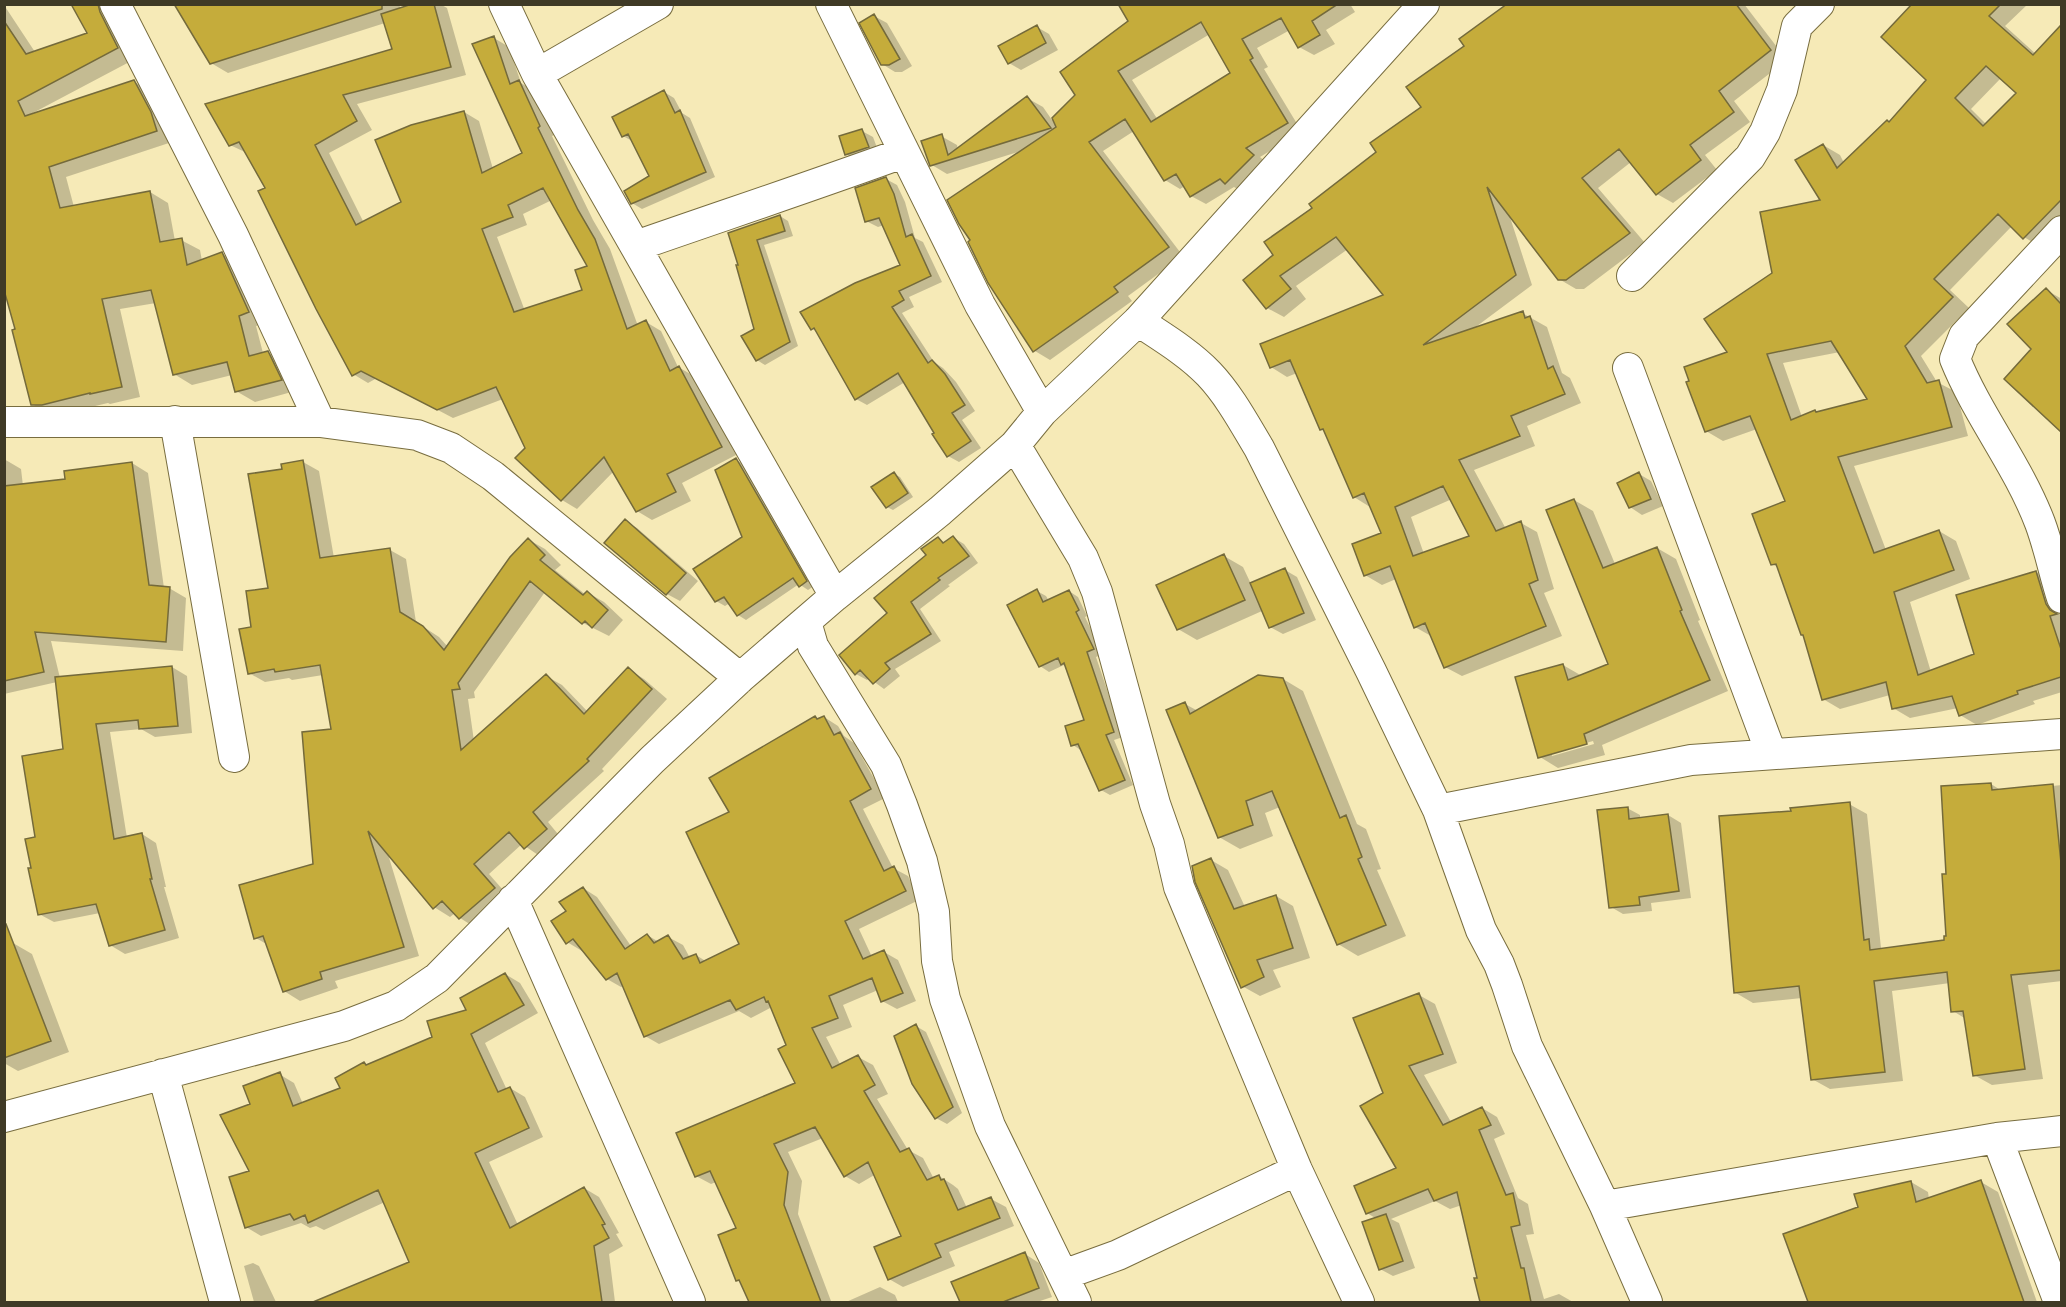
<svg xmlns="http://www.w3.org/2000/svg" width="2066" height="1307" viewBox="0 0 2066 1307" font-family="Barlow,sans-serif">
	<rect width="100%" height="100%" fill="#f6eab7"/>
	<!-- shadow -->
	<path fill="#0003" fill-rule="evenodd" d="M73 4H119L135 59 31 114 32 115 134 82 153 92 175 141 66 177 74 207 150 192 168 203 175 241 181 240 200 250 202 261 222 254 240 264 266 323 256 326 263 353 268 352 286 363 299 390 255 402 236 391 232 375 192 385 174 374 156 303 120 309 140 397 110 404 108 403 61 414H51L32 404 17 331 4 248V5L35 52 89 34Z
		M176 4H399L401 10 417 4H440L447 8 466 75 357 104 372 130 329 153 364 223 403 203 464 112 479 121 493 169 524 154 494 38 509 47 521 83 534 91 554 135 552 136 593 220 610 249 638 326 646 322 661 331 678 367 694 376 736 455 682 483 691 501 652 520 637 511 614 471 577 509 562 500 518 458 526 449 503 399 453 418 377 378 368 383 353 374 267 188 247 153 230 145 394 50 385 23 228 73 211 63ZM552 200 589 267 584 291 525 311 497 237 527 225 523 214Z
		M1127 4H1350L1355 12 1326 30 1335 44 1314 55 1299 47 1290 30 1257 48 1268 67 1264 69 1302 132 1260 157 1268 164 1241 191 1234 187 1206 204 1191 196 1185 186 1180 189 1165 180 1134 131 1103 151 1183 256 1128 296 1132 301 1050 360 1035 351 1021 151 947 174 932 165 941 136 957 145 958 150 1027 98 1043 107 1052 120 1077 96 1130 22ZM1210 34 1232 74 1158 120 1132 80Z
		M1510 4H1744L1787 60 1734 101 1750 122 1705 155 1717 170 1673 203 1657 194 1631 162 1598 188 1645 243 1584 289H1576L1559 279 1509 214 1532 285 1473 329 1522 313 1547 327 1562 373 1570 378 1581 403 1527 426 1535 446 1474 470 1506 529 1521 523 1537 532 1554 589 1544 593 1562 636 1462 676 1445 667 1431 636 1415 627 1396 579 1382 585 1365 575 1383 534 1370 507 1354 497 1325 432 1321 429 1297 373 1287 377 1271 367 1385 296 1348 249 1296 286 1306 299 1284 317 1267 308 1275 255 1315 208 1378 152 1423 107 1466 46ZM1452 499 1471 537 1424 554 1411 517Z
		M1914 4H2028L2005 26 2036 54 2062 27V186L2059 189 2062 192V226L2041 247 2024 237 2012 226 1950 290 1969 308 1921 356 1937 382 1956 392 1968 436 1854 466 1886 550 1939 531 1956 541 1970 579 1910 602 1931 672 1976 655 2036 572 2053 582 2062 608V692L2033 701 2035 704 1977 725 1960 715 1958 708 1910 718 1893 708 1890 695 1840 709 1823 699 1805 636 1779 568 1772 564 1787 502 1757 429 1723 441 1706 431 1729 353 1774 274 1822 201 1823 145 1840 155 1844 163 1889 123 1928 80ZM2001 78 2018 93 1987 125 1971 109ZM1840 352 1869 400 1802 417 1783 363Z
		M874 16 887 23 912 66 902 72H895L882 64Z
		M1037 27 1049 34 1058 50 1021 70 1009 63Z
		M664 92 674 98 682 113 690 118 715 177 642 209 632 203 651 176 634 142 623 136Z
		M862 131 873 137 879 153 857 161 846 154Z
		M886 179 897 185 905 202 915 238 923 242 942 282 909 297 914 307 902 313 934 362 943 368 956 382 975 411 962 420 981 448 959 462 948 456 905 382 867 405 856 399 818 332 812 329 902 266 884 225 878 227 866 221Z
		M780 216 788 221 793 236 764 245 798 346 765 365 757 360 756 330 740 266 730 233Z
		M2046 290 2062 299V430L2006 379 2033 349Z
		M4 459 21 469 23 486 67 480 132 463 148 473 164 588H169L186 598 183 651 51 641 60 678 172 667 187 676 192 733 155 737 141 729 110 732 127 838 142 834 156 843 166 887H164L179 938 125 954 110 945 100 913 54 922 39 914 33 869 37 839 64 750 57 682 4 694Z
		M736 460 745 465 814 586 808 590 799 584 746 620 738 615 730 603 725 606 716 601 743 538Z
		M303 462 319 471 334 558 390 550 406 559 416 622 439 637 448 647 529 540 545 549 561 565 555 570 586 595 588 593 604 602 623 620 609 636 583 623 545 592 474 692 475 698 468 699 474 741 546 676 562 685 588 712 628 669 644 679 667 699 602 769 604 771 548 822 562 839 541 857 522 844 489 874 510 898 476 928 460 918 455 913 450 917 434 907 387 851 419 956 335 981 338 988 300 1001 284 991 268 945 256 938 314 865 333 731 323 675 292 680 289 678 265 682 249 673 253 628 269 589 283 470Z
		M894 474 900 477 913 497 893 510 887 507Z
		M1639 474 1651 481 1663 506 1642 515 1630 507Z
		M1574 500 1593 511 1615 564 1657 548 1676 559 1700 620 1698 621 1728 691 1602 745 1605 755 1558 768 1540 757 1563 665 1582 676 1610 664ZM1593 741 1594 744 1552 756V753Z
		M625 521 637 528 698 581 680 601 667 594 606 543Z
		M954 538 964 544 978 563 948 585 950 586 920 609 941 641 895 669 900 676 884 689 869 678 867 680 856 674 889 613 938 539 946 543Z
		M1224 556 1243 567 1251 584 1285 570 1297 577 1316 620 1283 634 1270 627 1262 611 1197 640 1178 629Z
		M1037 591 1046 596 1049 601 1069 591 1078 597 1087 616 1085 617 1103 654 1096 657 1123 737 1114 740 1133 785 1110 795 1101 790 1082 751 1073 745 1086 721 1067 667 1064 665 1049 672 1040 666Z
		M1283 679 1303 691 1357 824 1366 829 1381 869 1377 870 1406 936 1358 956 1338 944 1280 807 1265 813 1273 836 1240 849 1219 837 1185 704 1198 711Z
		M815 717 819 720 824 717 838 726 844 736 854 743 885 798 863 809 893 868 908 876 919 900 859 929 872 957 884 952 898 960 916 1001 897 1009 882 1001 878 990 843 1005 852 1027 826 1037 841 1066 858 1057 873 1065 888 1094 877 1099 908 1150 923 1158 934 1179 939 1176 953 1185 958 1189 967 1208 991 1199 1006 1207 1014 1226 949 1252 955 1266 903 1287 889 1279 903 1237 876 1174 859 1184 845 1176 823 1138 788 1152 802 1181 798 1214 831 1301 837 1302H751L742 1283 737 1280 738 1229 716 1182 711 1184 696 1176 797 1084 788 1046 772 1007 751 1018 739 1011 659 1044 645 1036 624 986 621 987 607 979 583 950 582 951 567 942 568 912 583 888 597 897 631 946 647 935 659 942 668 937 683 945 690 958 696 955 707 962 741 944 731 812Z
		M1991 784 2002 791 2062 785V981L2028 985 2043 1079 1992 1085 1974 1075 1966 1019 1953 1011 1950 983 1892 991 1903 1081 1830 1089 1812 1079 1802 998 1753 1003 1736 993 1792 812 1849 804 1867 814 1881 948 1884 949 1946 941 1948 937 1947 875Z
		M1627 808 1640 815V819L1668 815 1681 823 1691 898 1651 903 1652 911 1623 914 1611 907Z
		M1211 860 1228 870 1245 907 1276 896 1293 906 1310 958 1273 970 1281 987 1260 996 1242 986Z
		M13 943 32 954 69 1052 18 1071 4 1063V946Z
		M505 974 520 983 538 1013 485 1043 507 1090 510 1088 525 1097 543 1137 489 1162 518 1225 584 1188 599 1197 619 1233 616 1234 623 1246 609 1254 615 1302H345L411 1263 385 1202 324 1230 316 1226 310 1228 301 1223 261 1236 246 1227 252 1172 251 1104 279 1074 294 1083 303 1104 342 1089 364 1064 368 1066 434 1038 469 1010Z
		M1419 995 1435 1004 1457 1063 1424 1075 1451 1122 1482 1108 1497 1117 1505 1134 1494 1139 1518 1198 1528 1204 1534 1234 1526 1235 1544 1299 1559 1294 1573 1302H1481L1476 1279H1479L1462 1205 1450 1209 1435 1201 1391 1219 1399 1223 1415 1268 1393 1276 1380 1269 1377 1219 1367 1213 1398 1168 1384 1094Z
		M916 1026 926 1032 962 1113 947 1124 936 1118Z
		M1911 1182 1928 1192 1929 1199 1981 1182 1998 1192 2037 1302H1809L1785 1235 1860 1208Z
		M1025 1254 1039 1263 1052 1297 1037 1302H962L953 1282Z
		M253 1263 259 1266 276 1302H254L244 1266Z
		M880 1287 895 1295 898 1302H846Z"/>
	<!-- building -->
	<path fill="#c5ac3b" stroke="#746a3b" stroke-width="1.5" fill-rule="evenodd" d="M71 4H98L100 12 118 48 18 101 25 116 134 80 151 112 157 131 49 167 60 208 150 191 160 242 182 238 187 265 222 252 249 312 239 316 249 356 268 351 282 380 235 392 227 362 173 375 151 290 102 299 122 387 90 394V393L42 405H31L12 330 15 329 4 290V21L26 54 87 33Z
		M174 4H382V9L210 64Z
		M412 4H434L451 67 343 95 357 121 315 145 356 225 401 202 375 140 411 125 464 111 482 173 522 153 472 44 494 36 510 84 519 80 540 126 538 128 578 210 595 239 627 329 646 320 670 371 679 366 722 447 667 474 676 492 636 512 604 457 561 501 515 458 525 448 496 387 437 410 361 371 352 376 316 309 258 191 265 188 239 142 229 146 205 104 392 49 381 14ZM543 188 587 266 575 270 582 290 514 312 482 229 513 217 508 205Z
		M1118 4H1338L1312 21 1320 35 1298 48 1281 18 1242 39 1253 58 1250 60 1288 123 1246 148 1254 155 1225 184 1220 179 1190 197 1176 174 1164 181 1125 119 1089 142 1169 247 1114 287 1118 292 1033 352 988 283 968 242 970 240 959 224 947 200 1056 127 1052 118 1075 95 1060 72 1128 21ZM1201 22 1230 73 1151 122 1118 71Z
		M1507 4H1736L1771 50 1719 91 1734 112 1690 145 1701 160 1656 195 1619 149 1582 178 1630 233 1566 280H1558L1487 187 1516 275 1423 345 1523 311 1525 318 1530 316 1548 369 1553 366 1565 394 1511 416 1520 436 1459 460 1496 531 1521 521 1538 580 1529 584 1546 626 1444 668 1425 623 1414 628 1390 566 1364 576 1352 544 1381 533 1364 493 1353 498 1323 429 1320 430 1290 360 1270 368 1260 344 1383 295 1336 237 1280 276 1291 289 1266 309 1243 280 1273 255 1264 242 1312 208 1309 204 1376 152 1370 143 1421 107 1406 87 1464 46 1459 39ZM1443 486 1469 536 1413 556 1395 507Z
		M1912 4H2001L1989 16 2033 55 2061 25V200L2023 239 1998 214 1934 279 1953 297 1905 346 1927 383 1939 380 1952 427 1838 457 1874 553 1939 530 1954 570 1894 592 1918 675 1974 654 1956 595 2036 571 2046 604 2050 610 2057 614 2050 616 2061 649V677L2017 691 2018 694 1959 716 1952 696 1892 709 1886 682 1822 700 1803 635H1801L1776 564 1771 565 1752 514 1785 501 1750 416 1705 432 1686 382 1689 381 1684 367 1727 352 1704 319 1772 273 1760 212 1820 200 1795 160 1823 144 1837 168 1887 120 1889 122 1926 80 1881 37ZM1986 66 2016 93 1983 126 1955 98ZM1831 341 1867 399 1816 412 1815 410 1791 420 1767 354Z
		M874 14 900 59 889 65H881L859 23Z
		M1037 25 1046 43 1008 64 998 46Z
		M664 90 675 113 680 110 706 172 631 204 624 191 649 176 628 134 622 137 612 117Z
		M1027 96 1051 128 930 166 921 141 942 134 948 155Z
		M862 129 869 147 845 155 839 136Z
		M886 177 894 194 906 237 912 234 931 276 899 291 904 300 892 307 928 363 932 360 945 374 965 405 952 413 971 441 947 457 932 434 934 433 898 373 855 400 814 328 811 330 800 312 855 283 900 265 879 218 865 222 855 188Z
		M780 215 785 231 757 240 790 342 756 361 741 336 754 329 736 265H738L728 233Z
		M2046 288 2061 304V432L2004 379 2031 349 2007 324Z
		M736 458 807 581 799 587 793 578 737 616 724 597 715 602 693 569 742 537 715 470Z
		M303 460 320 558 390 548 400 612 423 626 444 650 510 557 528 538 545 555 540 560 583 595 587 591 608 610 592 628 585 621 582 624 530 581 458 683 460 689 452 690 461 750 546 674 584 714 628 667 652 689 587 759 589 761 533 812 547 829 524 849 509 832 474 864 495 888 459 919 442 901 433 909 368 831 404 947 320 972 322 979 283 992 263 936 254 939 239 885 313 864 302 732 331 729 320 665 275 672 274 669 248 674 239 629 251 627 246 591 268 588 248 474 282 469 281 464Z
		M132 462 149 585 170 587 166 642 35 632 44 672 4 681V486L65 479 64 471Z
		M894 472 908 493 886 508 871 487Z
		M1639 472 1651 499 1629 508 1617 483Z
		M1574 499 1603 568 1657 547 1682 610 1680 611 1710 680 1584 734 1587 744 1538 758 1515 677 1563 664 1568 680 1608 664 1546 510Z
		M625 519 686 573 666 595 604 543Z
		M953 536 969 556 938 578 940 580 911 602 931 634 885 663 890 669 873 684 860 670 855 675 839 655 887 613 874 598 926 555 921 549 938 537 943 543Z
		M1224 554 1245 600 1177 630 1156 585Z
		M1285 568 1304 613 1269 628 1250 583Z
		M1037 589 1043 602 1069 590 1079 610 1076 612 1094 649 1087 652 1114 732 1106 735 1125 780 1099 791 1078 744 1071 746 1065 726 1084 720 1064 663 1061 665 1058 658 1039 667 1007 605Z
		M172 666 178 726 139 729 138 720 96 724 114 839 142 833 152 879H150L165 930 109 946 96 904 38 915 28 868H31L25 839 35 837 22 756 63 749 55 677Z
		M1258 675 1283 678 1340 818 1346 815 1362 857 1358 859 1386 925 1337 945 1272 791 1246 801 1253 825 1218 838 1166 710 1185 702 1190 714Z
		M815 716 817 719 824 716 834 735 840 732 871 789 850 801 884 871 894 866 906 891 845 921 863 959 884 950 903 993 881 1002 872 978 829 996 838 1018 812 1028 832 1068 858 1055 875 1085 864 1091 900 1152 909 1148 927 1180 939 1175 941 1180 944 1179 958 1210 991 1197 1000 1218 935 1244 941 1257 888 1280 874 1247 901 1236 868 1162 844 1177 815 1127 774 1144 788 1172 784 1205 821 1302H749L739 1280 736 1281 718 1235 736 1228 710 1171 695 1177 676 1133 795 1083 778 1049 786 1045 768 1001 766 1002 764 997 736 1010 730 1000 644 1037 617 973 606 980 573 939 566 944 551 921 566 911 559 902 583 887 625 949 647 934 654 943 668 935 683 959 696 954 700 963 739 944 686 832 729 812 709 778Z
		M1991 783 1992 790 2053 784 2061 863V970L2011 975 2025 1069 1973 1076 1963 1011 1951 1012 1947 972 1874 981 1885 1072 1811 1080 1799 986 1734 993 1719 816 1791 811 1790 808 1850 802 1864 940 1869 939 1870 950 1944 940V936H1946L1942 874H1946L1941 786Z
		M1628 807 1629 819 1668 814 1679 891 1639 897 1640 905 1609 908 1597 810Z
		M1211 858 1234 909 1276 895 1293 948 1257 960 1264 977 1241 988 1195 882 1192 866Z
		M6 924 51 1041 4 1058V925Z
		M505 973 524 1005 471 1034 498 1092 510 1087 529 1128 475 1153 510 1228 584 1187 605 1224 602 1225 609 1238 594 1246 602 1302H313L409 1262 378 1190 308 1223 305 1215 294 1220 290 1214 245 1228 229 1177 249 1171 220 1115 250 1104 243 1086 280 1072 293 1106 340 1088 335 1078 364 1062 366 1065 432 1037 427 1021 466 1010 460 998Z
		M1419 993 1443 1054 1409 1066 1443 1125 1482 1107 1491 1125 1479 1130 1506 1195 1513 1193 1520 1225 1511 1227 1521 1268H1524L1531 1302H1480L1474 1278H1477L1457 1192 1434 1201 1428 1189 1366 1214 1354 1186 1396 1168 1360 1106 1383 1093 1353 1018Z
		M916 1024 953 1107 935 1119 912 1084 894 1036Z
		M1981 1180 2024 1302H1808L1783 1234 1858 1207 1854 1194 1911 1181 1916 1202Z
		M1386 1214 1403 1261 1379 1270 1362 1222Z
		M1025 1252 1039 1288 1003 1302H960L951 1282Z"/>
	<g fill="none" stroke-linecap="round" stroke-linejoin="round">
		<!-- minor casing -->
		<g stroke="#786d3f" stroke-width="32">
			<path id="minor" d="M115 4 233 235 320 422
				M504 4 537 74 835 596
				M831 4 980 305 1042 412
				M537 74 658 4
				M2062 231 1964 336 1955 359C1978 416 2018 465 2040 523 2049 547 2054 573 2062 598
				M636 246C725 215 815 185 903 153
				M1632 276 1750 157 1765 132 1782 90 1797 26 1819 4
				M1138 321C1162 337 1189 353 1209 374 1229 395 1244 423 1259 448L1371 671 1438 810 1481 930 1499 964 1507 985 1527 1046 1605 1206 1647 1302
				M1628 368 1771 753
				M175 421 234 757
				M4 422H320L417 435 451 448 493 476 740 678
				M1015 445 1083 558 1097 592 1155 804 1169 844 1179 887 1297 1170 1359 1302
				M806 622 813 646 886 765 902 805 922 861 934 912 937 961 945 999 990 1126 1076 1302
				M1438 810 1691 760 2062 734
				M513 900 690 1302
				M163 1074 225 1302
				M4 1117 344 1026 396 1006 437 978 652 760 740 678 835 596 940 511 1015 445 1042 412 1138 321 1424 4
				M1997 1138 2059 1302
				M1605 1206 1997 1138 2062 1131
				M1063 1275 1118 1255 1297 1170"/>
		</g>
		<!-- minor -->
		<use href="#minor" stroke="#fff" stroke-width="30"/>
	</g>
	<!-- border -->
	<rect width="2066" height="1307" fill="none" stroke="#3f3a26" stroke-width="12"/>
</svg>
